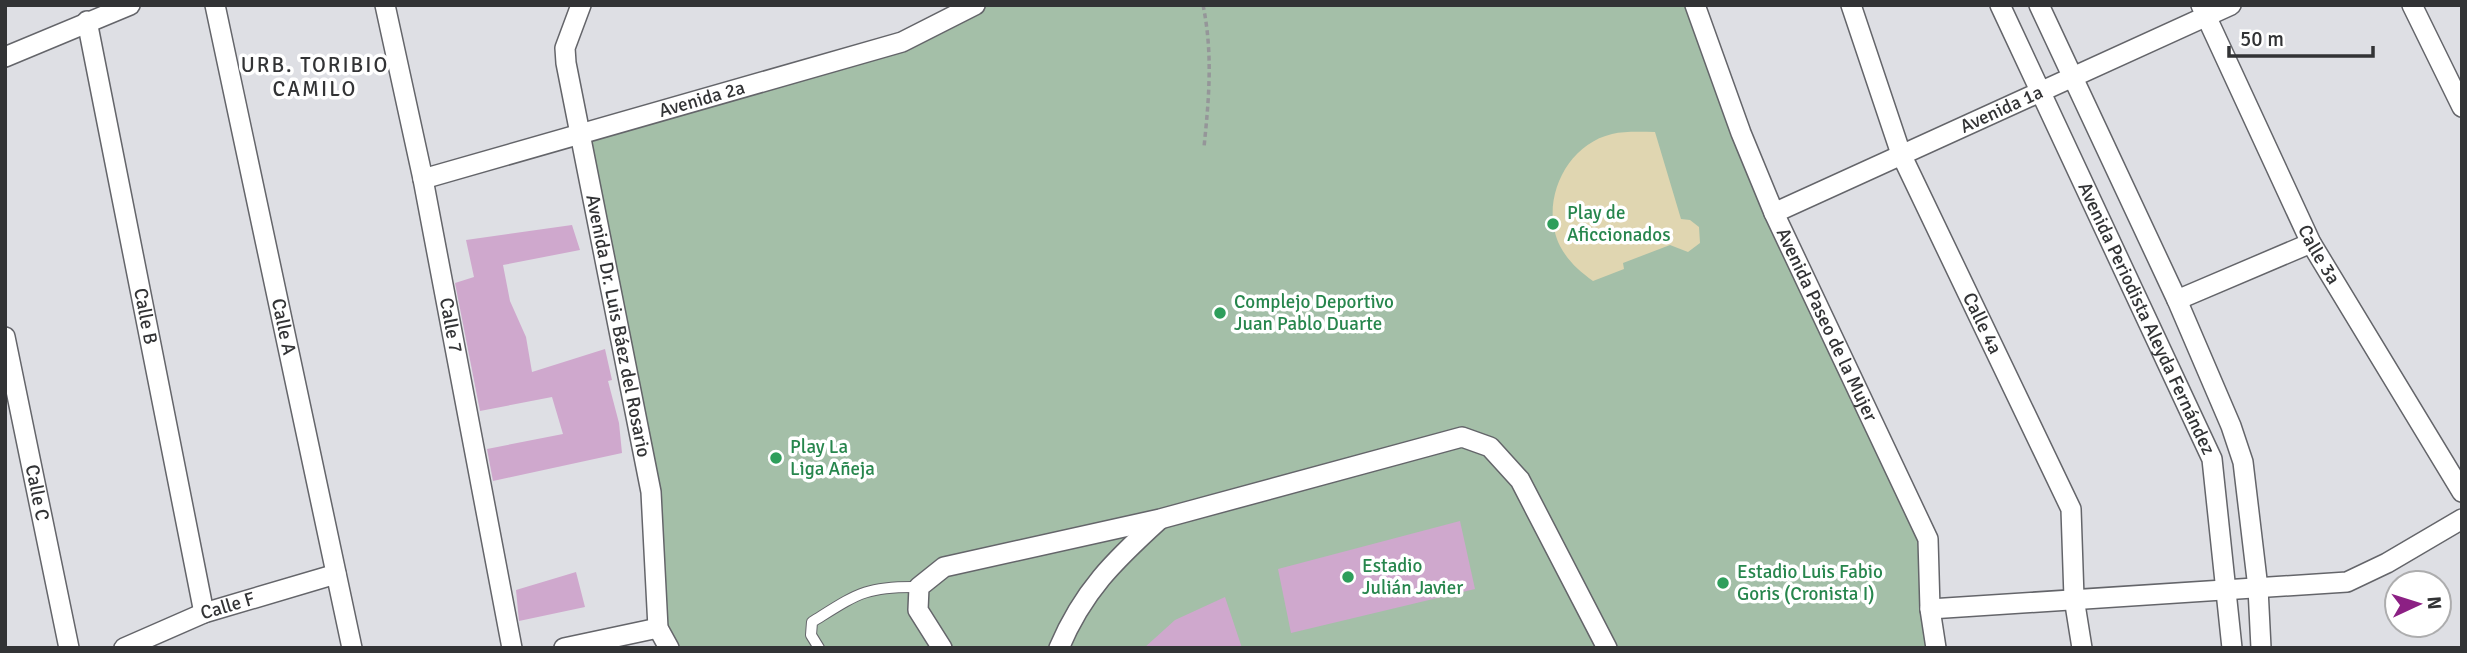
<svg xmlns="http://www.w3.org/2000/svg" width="2467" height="653" viewBox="0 0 2467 653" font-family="Signika,sans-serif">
	<rect width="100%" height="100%" fill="#dedfe4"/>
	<!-- green -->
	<path fill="#a4bfa8" d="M980 5H1695L1741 133 1928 539 1936 648H669L651 492 581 134 902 42Z"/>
	<!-- sand -->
	<path fill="#e0d6b1" d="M1655 132 1681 219 1690 220 1699 227 1700 243 1688 252 1670 245 1623 263 1624 269 1593 281C1579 271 1568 261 1560 246 1539 203 1565 145 1612 134 1625 131 1641 132 1655 132Z"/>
	<!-- building -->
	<path fill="#cfa8cd" d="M572 225 580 250 503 265 510 301 526 337 532 372 605 349 612 380 608 381 619 423 622 453 493 481 487 449 563 434 552 397 480 411 455 283 474 277 466 240Z
		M1460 521 1475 589 1291 633 1278 569Z
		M576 572 585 607 519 621 516 590Z
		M1225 597 1242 648H1144L1175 620Z"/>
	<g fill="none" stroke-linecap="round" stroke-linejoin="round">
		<!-- lane casing -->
		<g stroke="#64656a" stroke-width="12">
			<path id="lane" d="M819 648 811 635 812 622C857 594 865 586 919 587"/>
		</g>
		<!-- street casing -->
		<g stroke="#64656a" stroke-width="22">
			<g id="street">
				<path id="s1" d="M215 5 352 648"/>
				<path id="s2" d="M385 5 423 179 512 648"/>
				<path id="s3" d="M581 5 565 48 566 63 651 492 658 628 669 648"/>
				<path id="s4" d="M1695 5 1741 133 1774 213 1928 539 1930 609 1936 648"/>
				<path id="s5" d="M1851 5 1901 154 2071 509 2074 598 2082 648"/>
				<path id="s6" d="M2000 5 2212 459 2232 648"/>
				<path d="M2039 5 2177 300 2231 426 2243 462 2258 588 2261 648"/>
				<path id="s7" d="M2201 5 2311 243 2462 492"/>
				<path d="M2412 5 2462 107"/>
				<path id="s8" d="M87 21 204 613"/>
				<path d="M5 57 130 5"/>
				<path id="s9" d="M423 179 902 42 975 5"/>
				<path id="s10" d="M1774 213 2231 5"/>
				<path d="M2177 300 2311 243"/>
				<path id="s11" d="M5 337 69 648"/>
				<path d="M1930 609 2347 582 2387 563 2462 519"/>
				<path id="s12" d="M124 648 204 613 336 574"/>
				<path d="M564 648 658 628"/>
				<path d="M942 648 918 610 919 587 944 567 1160 519 1462 437 1490 447 1520 480 1607 648"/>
				<path d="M1059 648C1083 591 1114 561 1159 520"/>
			</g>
		</g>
		<!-- path -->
		<path stroke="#959699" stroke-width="3.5" stroke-dasharray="5 3.5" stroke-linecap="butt" d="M1203 5C1213 53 1209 99 1204 147"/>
		<!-- lane -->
		<use href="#lane" stroke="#fff" stroke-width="10"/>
		<!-- street -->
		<use href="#street" stroke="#fff" stroke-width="19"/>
	</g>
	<!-- markers -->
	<g fill="#2e9e5b" stroke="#fff" stroke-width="2.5">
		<circle cx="1553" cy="224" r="7"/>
		<circle cx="1220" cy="313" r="7"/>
		<circle cx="776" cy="458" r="7"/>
		<circle cx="1348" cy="577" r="7"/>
		<circle cx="1723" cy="583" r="7"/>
	</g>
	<g text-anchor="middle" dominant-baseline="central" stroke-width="7" stroke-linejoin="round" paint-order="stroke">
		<!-- street labels -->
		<g font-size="19" fill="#323335" stroke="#fff">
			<text stroke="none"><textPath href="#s9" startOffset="290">Avenida 2a</textPath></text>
			<text stroke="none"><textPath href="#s10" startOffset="250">Avenida 1a</textPath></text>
			<text stroke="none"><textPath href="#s7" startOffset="276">Calle 3a</textPath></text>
			<text stroke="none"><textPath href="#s8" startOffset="301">Calle B</textPath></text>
			<text stroke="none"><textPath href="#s6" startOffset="346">Avenida Periodista Aleyda Fernández</textPath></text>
			<text stroke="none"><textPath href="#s5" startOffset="345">Calle 4a</textPath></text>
			<text stroke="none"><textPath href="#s4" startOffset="346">Avenida Paseo de la Mujer</textPath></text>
			<text stroke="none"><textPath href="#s1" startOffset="329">Calle A</textPath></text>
			<text stroke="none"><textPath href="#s2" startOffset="327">Calle 7</textPath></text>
			<text stroke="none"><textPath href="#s3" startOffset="329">Avenida Dr. Luis Báez del Rosario</textPath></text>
			<text stroke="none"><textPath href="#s11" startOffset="159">Calle C</textPath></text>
			<text stroke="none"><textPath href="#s12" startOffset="112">Calle F</textPath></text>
		</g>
		<!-- leisure labels -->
		<g font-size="19" fill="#27864d" stroke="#fff" text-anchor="start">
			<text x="1567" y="213">Play de<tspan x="1567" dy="22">Aficcionados</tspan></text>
			<text x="1234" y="302">Complejo Deportivo<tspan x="1234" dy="22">Juan Pablo Duarte</tspan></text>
			<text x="790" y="447">Play La<tspan x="790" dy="22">Liga Añeja</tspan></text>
			<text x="1362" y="566">Estadio<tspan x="1362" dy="22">Julián Javier</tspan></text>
			<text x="1737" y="572">Estadio Luis Fabio<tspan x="1737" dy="22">Goris (Cronista I)</tspan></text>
		</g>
		<!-- neighbourhood labels -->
		<g font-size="21" letter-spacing="2" fill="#323335" stroke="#fff">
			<text x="315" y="65">URB. TORIBIO<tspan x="315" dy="24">CAMILO</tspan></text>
		</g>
	</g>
	<!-- border -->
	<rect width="2467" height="653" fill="none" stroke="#323335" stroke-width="14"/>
	<!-- north arrow -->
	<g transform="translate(2418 604) rotate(86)"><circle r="33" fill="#ffffff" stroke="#adadae" stroke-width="2"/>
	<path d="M0-5L12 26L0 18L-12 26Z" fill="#8c2084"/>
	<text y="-10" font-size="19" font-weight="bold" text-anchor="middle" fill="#323335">N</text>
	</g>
	<!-- scale -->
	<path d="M2229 46v10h144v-10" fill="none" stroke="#323335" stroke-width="3.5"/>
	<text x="2240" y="46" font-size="21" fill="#323335" stroke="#ffffff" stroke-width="5" paint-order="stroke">50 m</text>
</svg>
